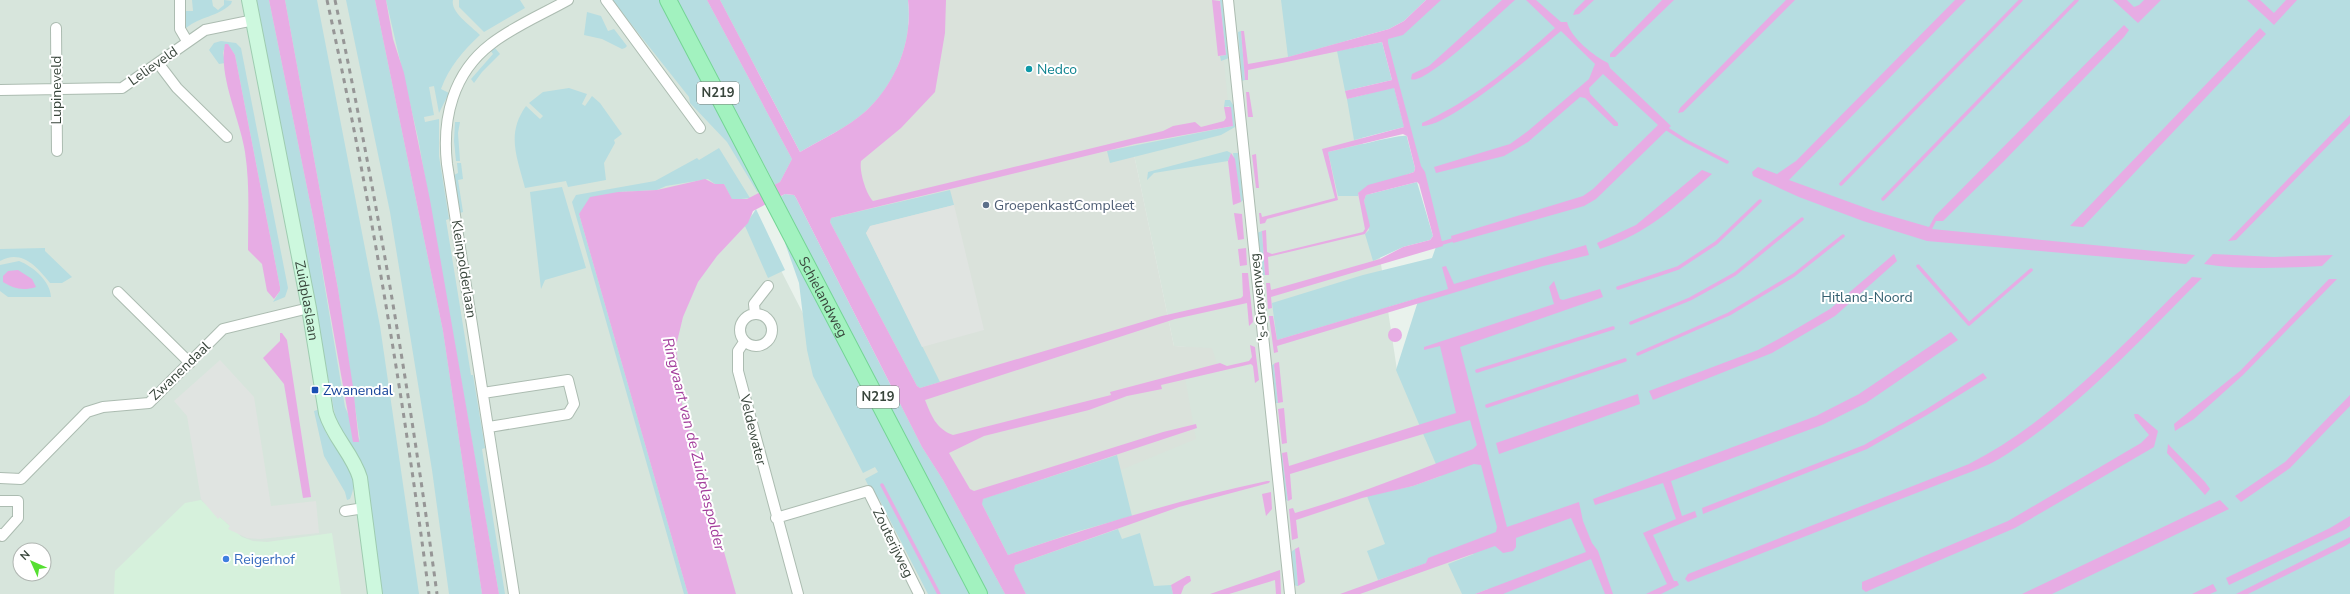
<svg xmlns="http://www.w3.org/2000/svg" width="2350" height="594" viewBox="0 0 2350 594" font-family="'Nunito Sans',sans-serif">
	<rect width="100%" height="100%" fill="#e9f2ec"/>
	<!-- residential -->
	<path fill="#d7e5dc" fill-rule="evenodd" d="M0 0H727L799 170 750 210 852 409 1185 377 1212 349 1174 346 1131 140 1214 0H1341L1397 370 1492 594H0ZM20 550H44V574H20Z"/>
	<!-- commercial -->
	<path fill="#d6f1dc" d="M201 500 242 537 253 541 267 542 332 533 341 594H114L115 571 185 503Z"/>
	<!-- industrial -->
	<path fill="#dae2db" d="M925 0H1218L1230 123 1131 140 1174 346 1212 348 1218 367 1185 377 1196 439 980 528 802 185Z"/>
	<!-- green -->
	<path fill="#b6dde1" d="M192 0H212L213 6 218 10 224 5V0L232 1 231 4C217 17 201 16 186 28L185 11H193Z
		M255 0H269L313 217 345 407 360 441 338 289 285 0H317L380 326 419 594H381L365 473 337 427 312 288Z
		M346 0H375L443 331 482 594H449L432 470 390 212Z
		M386 0H453C450 12 472 27 480 35 463 51 449 67 441 89L449 93 439 113 434 86 429 87 434 115 424 117 425 122 439 119V156L449 219 446 220 471 375H473L485 448 482 449 505 594H499L418 138Z
		M459 0H520L525 8 484 32 459 7Z
		M612 0H660L760 191 757 192 756 190 727 142 690 103 689 97Z
		M676 0H707L792 159 780 182 775 185Z
		M720 0H908C913 40 896 84 866 111 847 128 822 139 800 152Z
		M1220 0H1223L1229 58 1221 61 1220 56 1226 55Z
		M1281 0H1426L1404 21 1389 29 1288 57Z
		M1434 0H2350V594H1491L1488 589 1475 594H1462L1448 564 1474 554 1428 558 1427 563 1378 580 1367 551 1385 544 1367 496 1413 486 1441 476 1396 370 1419 298 1277 340 1272 303 1363 275 1432 258 1438 241 1384 37Z
		M587 12 601 16 608 31 614 29 627 46 625 48 622 49 602 39 584 35Z
		M1241 31 1245 80 1242 81 1238 32Z
		M221 41 236 43 241 48 288 288 285 297 273 302 280 291V287L235 55 228 45 225 46 223 53 225 63 219 64 209 50 214 43Z
		M1382 42 1392 80 1345 91 1337 51Z
		M495 48 500 54 482 72 474 83 471 79 493 54 491 51Z
		M1394 87 1415 168 1414 172 1358 193V196H1338L1328 152C1339 150 1402 134 1406 136L1404 127 1354 140 1347 99Z
		M569 88 587 94 582 104 585 106 592 96 600 103 622 134 614 140 615 143 604 163 606 180 568 187 566 181 525 188C517 157 506 134 526 106L540 119 543 116 529 103 543 92Z
		M1225 100H1230L1233 105 1235 127 1221 135 1110 163 1107 151 1233 126 1229 106 1224 107Z
		M455 122H460L458 133 460 161H456L454 141Z
		M719 148 750 198 732 200 724 184H715L708 179 666 186 657 190 618 192 579 214 688 594H684L572 202 576 195 655 181 697 158 699 160Z
		M1227 151 1231 153 1228 161 1154 173 1147 180 1148 172Z
		M1233 153H1238L1243 200 1241 202Z
		M457 163H461L463 179 458 180 463 212 460 213 454 175 458 173Z
		M1417 182 1433 236 1430 240 1403 247 1373 261 1365 234 1369 230 1364 201 1366 195Z
		M562 187 586 268 545 280 541 289 530 192Z
		M950 190 954 205 871 226 866 233 940 382 920 388 917 386 830 222 831 218Z
		M785 194 794 195 796 198 922 447 943 480 1005 594H986L780 197Z
		M756 209 785 270 768 278 745 226Z
		M1262 231 1265 275 1262 276 1257 233Z
		M787 241 971 594H928L879 499 876 501 865 479 878 472 875 467 863 473 813 376 807 350 799 283 785 243Z
		M45 248V251L72 277 62 283H50C37 267 22 249 0 261V249Z
		M19 261C34 267 50 281 51 297H8L0 291V265Z
		M1275 363 1274 365 1278 403H1274L1270 367Z
		M320 409C321 419 323 428 328 436 341 458 362 471 350 499L347 500 345 492 324 456 314 411Z
		M1282 453 1288 501 1284 499 1280 457Z
		M1117 455 1132 516 1079 531 1008 555 982 504V499Z
		M1118 529 1122 539 1140 533 1154 586 1171 585 1173 594H1026L1013 570 1015 565Z
		M1295 549 1298 586H1297L1294 585 1291 552Z"/>
	<!-- parking -->
	<path fill="#e0e4e1" d="M954 205 984 330 922 347 866 233 870 226Z
		M220 360 254 397 271 506 316 501 319 533 260 539 247 538 228 529 230 526 220 517 218 519 201 499 187 416 174 401Z"/>
	<!-- water -->
	<path fill="#e7ace4" d="M269 0H285L338 289 353 387 359 442H353L313 217Z
		M375 0H386L393 39 404 73 430 200 499 594H482L443 331Z
		M707 0H720L800 152C822 139 847 128 866 111 896 83 913 41 908 0H946L945 33 935 92 901 128 861 161C859 171 866 194 873 201L1163 131 1173 126 1195 122 1201 127 1224 121 1226 118 1224 107H1231L1233 126 1135 144 831 218 830 222 917 386 920 388 1162 316 1241 298 1243 296 1242 273H1248L1253 322 1249 326 1247 303 1175 319 925 400C931 415 936 429 953 435L1111 395 1110 392 1220 363 1227 366 1249 361 1252 357 1250 345 1255 347 1259 380 1255 383 1253 366 1251 364 1161 385 1162 389 1127 396 1089 410 984 436 949 453 970 489 974 491 1163 432 1196 424 1197 428 983 499 982 504 1008 555C1093 526 1179 500 1267 481H1270L1269 483 1179 507 1015 565 1014 570 1026 594H1005L943 480 922 447 796 198 794 195 785 194 753 211 748 223 717 256 698 282 683 317 676 346 682 404 736 594H688L579 214 590 197 618 192 657 190 705 179 715 184H724L732 199H747L780 182 792 159Z
		M1212 0 1220 1 1226 55 1218 56Z
		M1426 0H1441L1403 35 1388 39V43L1421 166 1425 172 1443 246 1271 297 1272 308 1268 309 1266 283H1270L1271 290 1380 259 1403 247 1430 240 1433 236 1419 184 1417 182 1366 195 1364 201 1370 226 1365 234 1268 257 1269 275H1265L1262 231 1266 230 1267 252 1272 254 1363 232 1365 229 1358 193 1368 185 1408 174 1414 172 1415 168 1407 136 1403 134 1328 152 1338 200 1267 219 1265 223 1260 224 1259 213H1261L1262 217 1335 198 1322 149 1404 127 1394 88 1347 99 1345 91 1392 80 1382 42 1248 70V80H1245L1241 31H1244L1248 64 1288 57 1389 29 1404 21Z
		M1502 0H1515C1501 12 1424 87 1411 79L1412 74 1429 66Z
		M1526 0H1536L1561 22H1567C1571 38 1594 56 1608 63L1610 68 1671 126 1596 199 1584 206 1453 243 1451 236 1583 196 1593 189 1658 125 1603 74 1589 88 1590 94 1618 123V126H1614L1585 98 1580 97 1528 142 1504 156 1436 173 1434 167 1510 144 1528 131 1589 79 1595 64 1561 31C1537 51 1450 127 1422 126V123C1476 98 1511 67 1555 28Z
		M1585 0H1594L1579 14 1573 15 1575 10Z
		M1662 0H1674L1615 57H1610V54Z
		M1786 0H1795L1683 112 1678 113 1680 108Z
		M1955 0H1966L1789 180 1874 211 1929 227 1935 216 2124 25 2129 30 2124 37 2004 161 1943 221H1936L1932 229 2195 255 2186 264 1927 241 1863 221 1799 197 1753 176 1752 172 1758 167 1777 174 1796 161Z
		M2113 0H2127L2134 7 2139 5 2144 0H2161L2138 23Z
		M2247 0H2260L2274 13 2286 0H2297L2274 25Z
		M2260 28 2266 34 2083 227 2070 226Z
		M225 44H228L235 55 280 287V291L274 299 267 291 262 264 248 250C248 217 250 184 245 152 240 119 218 76 225 44Z
		M1246 92H1249L1253 117H1248Z
		M2350 115V123L2236 240 2228 241Z
		M1231 153 1235 159 1241 202 1233 205 1228 161Z
		M1256 154 1259 188H1256L1252 155Z
		M1702 170 1712 174C1673 208 1650 232 1600 249L1597 243 1636 225Z
		M1234 213 1242 214 1244 239 1238 240Z
		M1586 245 1589 255 1543 266 1277 346 1278 352 1274 353 1269 316H1273L1277 340 1448 289 1442 267 1446 266 1454 284Z
		M1246 248 1247 265 1240 266 1238 249Z
		M1894 254 1897 261 1835 316 1772 353 1653 400 1649 391 1758 350 1784 336 1830 309Z
		M2213 254 2274 257 2333 255 2322 266C2282 268 2243 270 2204 264Z
		M18 270 32 279 36 287C23 291 14 289 3 282V276L8 271Z
		M2192 277 2202 278C2141 339 2073 414 1999 459 1987 466 1973 471 1960 476L1688 582 1685 579 1688 574 1969 464C2055 420 2123 344 2192 277Z
		M2329 279H2337L2243 375 2194 419 2175 431 2174 424 2240 371Z
		M1554 281 1560 299 1563 300 1600 289 1603 297 1460 347 1507 527 1579 502 1583 521 1592 543 1598 551 1613 594H1605L1591 559 1503 594H1475L1586 552 1571 518 1516 538V547L1513 551 1503 553 1495 546 1360 594H1340L1426 563 1428 558 1496 532 1497 527 1481 465 1474 464 1413 486 1362 498 1296 520 1298 538 1292 540 1289 509 1293 508 1295 513C1357 495 1414 472 1473 449L1477 445 1470 420 1290 474 1292 499 1288 501 1282 453 1287 452 1289 466 1456 413 1440 346 1424 350V347L1554 304 1549 287Z
		M1388 335a7 7 0 1 1 14 0a7 7 0 1 1-14 0Z
		M1951 332 1958 340 1866 403 1822 425 1671 481 1682 516 1695 511 1697 517 1653 535 1674 581H1677L1679 585 1661 594H1646L1667 584 1643 533 1676 519 1663 483 1595 505 1593 499 1816 416 1859 394Z
		M280 333H282L287 340 311 497 303 498 284 384 263 358 280 341Z
		M1279 362 1283 402 1278 403 1274 365 1275 363Z
		M1983 373 1987 378 1927 415 1867 449 1703 514 1702 508 1864 445 1925 410Z
		M1638 394 1640 404 1499 454 1496 443Z
		M2350 395V406L2290 468 2241 502 2235 496 2285 462Z
		M1284 408 1287 443 1282 444 1278 409Z
		M2134 414H2138L2158 431 2154 447 2015 528 1870 590 1866 592 1862 589V582L2008 521 2141 443 2149 435 2135 418Z
		M2168 444 2205 482 2210 489 2205 495 2167 453Z
		M1271 492 1272 509 1266 516 1262 494Z
		M2220 500 2229 509 2052 594H2022Z
		M2350 516V526L2346 529 2229 585 2226 578 2330 528Z
		M2350 537V543L2345 546 2248 594H2236Z
		M1299 547 1305 582 1298 586 1295 549Z
		M1280 570 1281 594H1276L1275 580 1229 594H1210Z
		M1187 576H1190L1191 581 1184 586 1181 594H1173L1171 585Z
		M2213 584 2217 591 2210 594H2192Z"/>
	<g fill="none" stroke-linecap="round" stroke-linejoin="round">
		<!-- stream -->
		<path stroke="#e7ace4" stroke-width="3.5" d="M1664 127 1686 141 1727 162
			M1841 184 2021 0
			M1883 199 2077 0
			M1439 244 1456 239
			M1918 266 1969 324 2031 270
			M1618 288 1678 268 1716 243 1760 201
			M1631 323 1690 299 1735 274 1802 219
			M1638 354 1729 314 1794 275 1843 236
			M1477 371 1613 328
			M1487 406 1625 360
			M882 485 939 594"/>
		<!-- street casing -->
		<g stroke="#acbcb1" stroke-width="12">
			<path id="street" d="M180 0V29L187 41
				M606 0 700 128
				M1228 0 1290 594
				M56 28 57 151
				M158 63 177 88 227 137
				M0 90 122 88 205 30 254 20
				M118 292 190 363
				M740 330a16 16 0 1 1 32 0a16 16 0 1 1-32 0Z
				M755 314 754 304 768 286
				M744 342 738 351V371L798 594
				M483 393 568 380 574 404 568 414 489 427
				M0 478 21 479 87 412 103 407 149 403 223 329 309 308
				M0 501H18V518L2 536 0 534
				M345 511 364 508
				M776 518 868 491 919 594
				M514 594 447 164C442 118 453 73 491 44 514 26 543 14 568 0"/>
		</g>
		<!-- secondary casing -->
		<g stroke="#9eccb0" stroke-width="16">
			<g id="secondary">
				<path id="s1" d="M249 0 309 308 326 413C333 437 353 454 360 478L375 594"/>
			</g>
		</g>
		<!-- primary casing -->
		<g stroke="#74d595" stroke-width="18">
			<g id="primary">
				<path id="s2" d="M668 0 979 594"/>
			</g>
		</g>
		<!-- street -->
		<use href="#street" stroke="#fff" stroke-width="10"/>
		<!-- secondary -->
		<use href="#secondary" stroke="#cdf8de" stroke-width="14"/>
		<!-- primary -->
		<use href="#primary" stroke="#a2f2bf" stroke-width="16"/>
		<!-- rail -->
		<path stroke="#969696" stroke-width="3" stroke-dasharray="5 5" stroke-linecap="butt" d="M327 0C370 196 403 395 429 594
			M335 0C377 197 410 395 437 594"/>
	</g>
	<!-- markers -->
	<circle fill="#0f9aa8" stroke="#fff" stroke-width="1.5" cx="1029" cy="69" r="4"/>
	<circle fill="#5c6f8a" stroke="#fff" stroke-width="1.5" cx="986" cy="205" r="4"/>
	<rect fill="#1a4fb4" stroke="#fff" stroke-width="1.5" x="311" y="386" width="8" height="8" rx="2"/>
	<circle fill="#3f7fe0" stroke="#fff" stroke-width="1.5" cx="226" cy="559" r="4"/>
	<g text-anchor="middle" dominant-baseline="central" stroke-width="4" stroke-linejoin="round" paint-order="stroke">
		<!-- shield labels -->
		<g fill="#fff" stroke="#747d76" stroke-width="1">
			<rect x="697" y="82" width="42" height="22" rx="3"/>
			<rect x="857" y="386" width="42" height="22" rx="3"/>
		</g>
		<g font-size="13" font-weight="bold" fill="#38453b">
			<text x="718" y="93">N219</text>
			<text x="878" y="397">N219</text>
		</g>
		<!-- street labels -->
		<g font-size="14" fill="#38453b" stroke="#fff">
			<text transform="translate(153 66) rotate(-35)">Lelieveld</text>
			<text transform="translate(56 90) rotate(-90)">Lupineveld</text>
			<text transform="translate(464 269) rotate(81)">Kleinpolderlaan</text>
			<text stroke="none"><textPath href="#s2" startOffset="335">Schielandweg</textPath></text>
			<text transform="translate(1259 297) rotate(-96)">'s-Gravenweg</text>
			<text stroke="none"><textPath href="#s1" startOffset="306">Zuidplaslaan</textPath></text>
			<text transform="translate(180 371) rotate(-44)">Zwanendaal</text>
			<text transform="translate(753 430) rotate(76)">Veldewater</text>
			<text transform="translate(893 543) rotate(64)">Zouterijweg</text>
		</g>
		<!-- culture labels -->
		<g font-size="14" fill="#0d838f" stroke="#fff" text-anchor="start">
			<text x="1037" y="69">Nedco</text>
		</g>
		<!-- service labels -->
		<g font-size="14" fill="#4e5e75" stroke="#fff" text-anchor="start">
			<text x="994" y="205">GroepenkastCompleet</text>
		</g>
		<!-- park labels -->
		<g font-size="14" fill="#325f6f" stroke="#fff">
			<text x="1867" y="297">Hitland-Noord</text>
		</g>
		<!-- transit labels -->
		<g font-size="14" fill="#164399" stroke="#fff" text-anchor="start">
			<text x="323" y="390">Zwanendal</text>
		</g>
		<!-- shop labels -->
		<g font-size="14" fill="#366cbe" stroke="#fff" text-anchor="start">
			<text x="234" y="559">Reigerhof</text>
		</g>
		<!-- water labels -->
		<g font-size="15" font-style="italic" fill="#a33e9c" stroke="#fff">
			<text transform="translate(694 444) rotate(76)">Ringvaart van de Zuidplaspolder</text>
		</g>
	</g>
	<!-- north arrow -->
	<g transform="translate(32 562) rotate(315)"><circle r="19" fill="#ffffff" stroke="#afb5b1"/>
	<path d="M0-3L7 15L0 10L-7 15Z" fill="#56df32"/>
	<text y="-6" font-size="11" font-weight="bold" text-anchor="middle" fill="#38453b">N</text>
	</g>
</svg>
